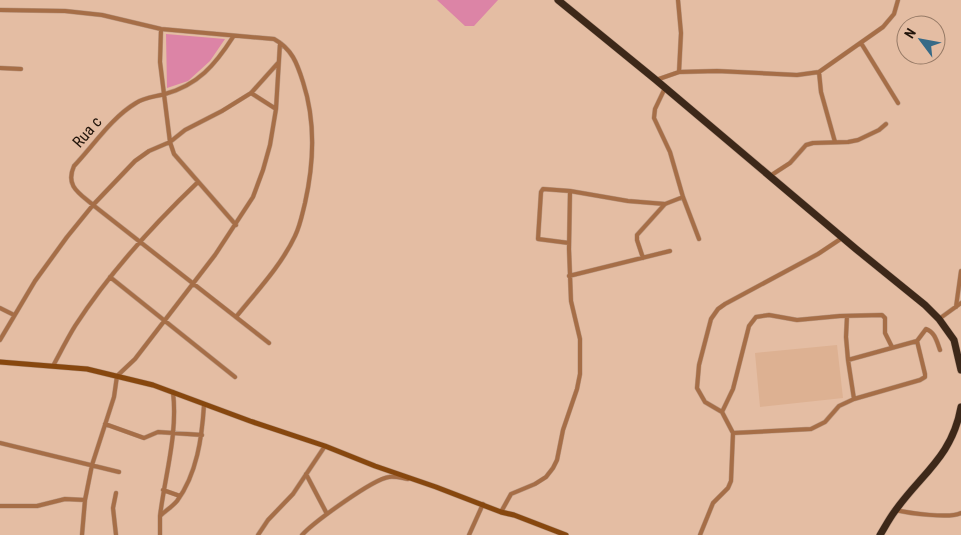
<svg xmlns="http://www.w3.org/2000/svg" width="961" height="535" viewBox="0 0 961 535" font-family="'Roboto Condensed',sans-serif">
	<rect width="100%" height="100%" fill="#e4bda3"/>
	<!-- built -->
	<path fill="#ddb192" d="M837 345 843 398 760 407 755 353Z"/>
	<!-- green -->
	<path fill="#dc84a6" d="M437 0H498L474 26H465Z
		M166 34 225 39 210 61 188 81 167 88Z"/>
	<g fill="none" stroke-linecap="round" stroke-linejoin="round">
		<!-- street casing -->
		<g stroke="#bd9b85" stroke-width="5">
			<path id="street" d="M678 0 681 33 679 72
				M0 10 65 11 102 15 161 29 274 39C292 49 297 63 303 82 316 122 314 163 305 203 302 215 300 226 295 236 281 266 256 292 236 317
				M161 29 160 62 170 142 174 154 236 225
				M233 37C215 65 198 85 165 94 154 97 145 97 136 103 111 118 94 145 74 166 65 186 79 193 93 205L269 343
				M861 43 898 103
				M0 68 21 69
				M819 72 821 92 835 142
				M656 80 679 72 717 71 797 75 819 72 883 27 894 14 898 0
				M665 88 655 109 654 118 670 152 683 197 699 239
				M251 93 276 109
				M770 176 790 163 806 145 813 143 848 142 858 140 879 130 886 124
				M569 243 538 239 541 192 543 189 570 191 628 201 665 204
				M643 258 637 240V235L665 204 683 197
				M569 276 670 251
				M110 277 235 377
				M956 307 961 271
				M0 308 14 315
				M847 316 846 337 848 360
				M939 319 961 303
				M0 340 35 281 67 237 93 205 135 161 149 151 170 142 185 130 222 111 251 93 278 63
				M917 341 926 329C935 332 937 342 940 350
				M53 366C60 353 67 339 75 326 110 272 152 226 198 182
				M722 412 733 389 749 326 756 317 769 315 797 320 840 316 882 315 885 318V333L892 347
				M105 424 144 438 158 432 202 435
				M733 433 811 429 825 422 839 406 854 399 920 380 925 377V374L917 341 848 360 854 399
				M0 443 119 472
				M306 474 327 514
				M163 490 180 496
				M0 506H37L65 499 85 500
				M895 510C909 513 950 519 961 513
				M501 512 511 494 535 484 546 477 553 468 557 460 563 430 577 389 580 374V339L571 301 569 249 570 191
				M160 516C165 475 178 434 173 392
				M82 535 85 500 92 465 114 397 117 376 135 359 215 255 253 197 263 170 270 145 276 109 280 43
				M116 535 113 508 116 493
				M160 535V516C165 511 172 507 177 501 197 474 202 437 204 405
				M258 535 268 520 293 494 325 446
				M302 535C314 522 373 479 389 477 394 476 402 478 408 479
				M469 535 483 504
				M700 535 713 503 728 488 731 481 733 433 722 412 705 402 697 388 699 365 711 319 718 309 725 304 818 254 842 238"/>
		</g>
		<!-- secondary casing -->
		<g stroke="#bd9b85" stroke-width="6">
			<path id="secondary" d="M0 362 87 369 153 385 250 421 325 446 375 466 436 487 501 512 514 515 566 535"/>
		</g>
		<!-- highway casing -->
		<g stroke="#bd9b85" stroke-width="8">
			<path id="highway" d="M558 0 656 80 856 249 925 305 939 319 954 340 961 370
				M880 535C885 527 889 519 895 511 921 474 952 457 961 407"/>
		</g>
		<!-- street -->
		<use href="#street" stroke="#a66e47" stroke-width="4"/>
		<!-- secondary -->
		<use href="#secondary" stroke="#87470e" stroke-width="5"/>
		<!-- highway -->
		<use href="#highway" stroke="#3d2819" stroke-width="7"/>
	</g>
	<g text-anchor="middle" dominant-baseline="central" stroke-width="5" stroke-linejoin="round" paint-order="stroke">
		<!-- street labels -->
		<g font-size="16" fill="#22150b" stroke="#e4bda3">
			<text transform="translate(87 132) rotate(-49)">Rua c</text>
		</g>
	</g>
	<!-- north arrow -->
	<g transform="translate(921 40) rotate(302)"><circle r="24" fill="#e4bda3" stroke="#967a66"/>
	<path d="M0-4L9 19L0 12L-9 19Z" fill="#366a87"/>
	<text y="-8" font-size="14" font-weight="bold" text-anchor="middle" fill="#22150b">N</text>
	</g>
</svg>
